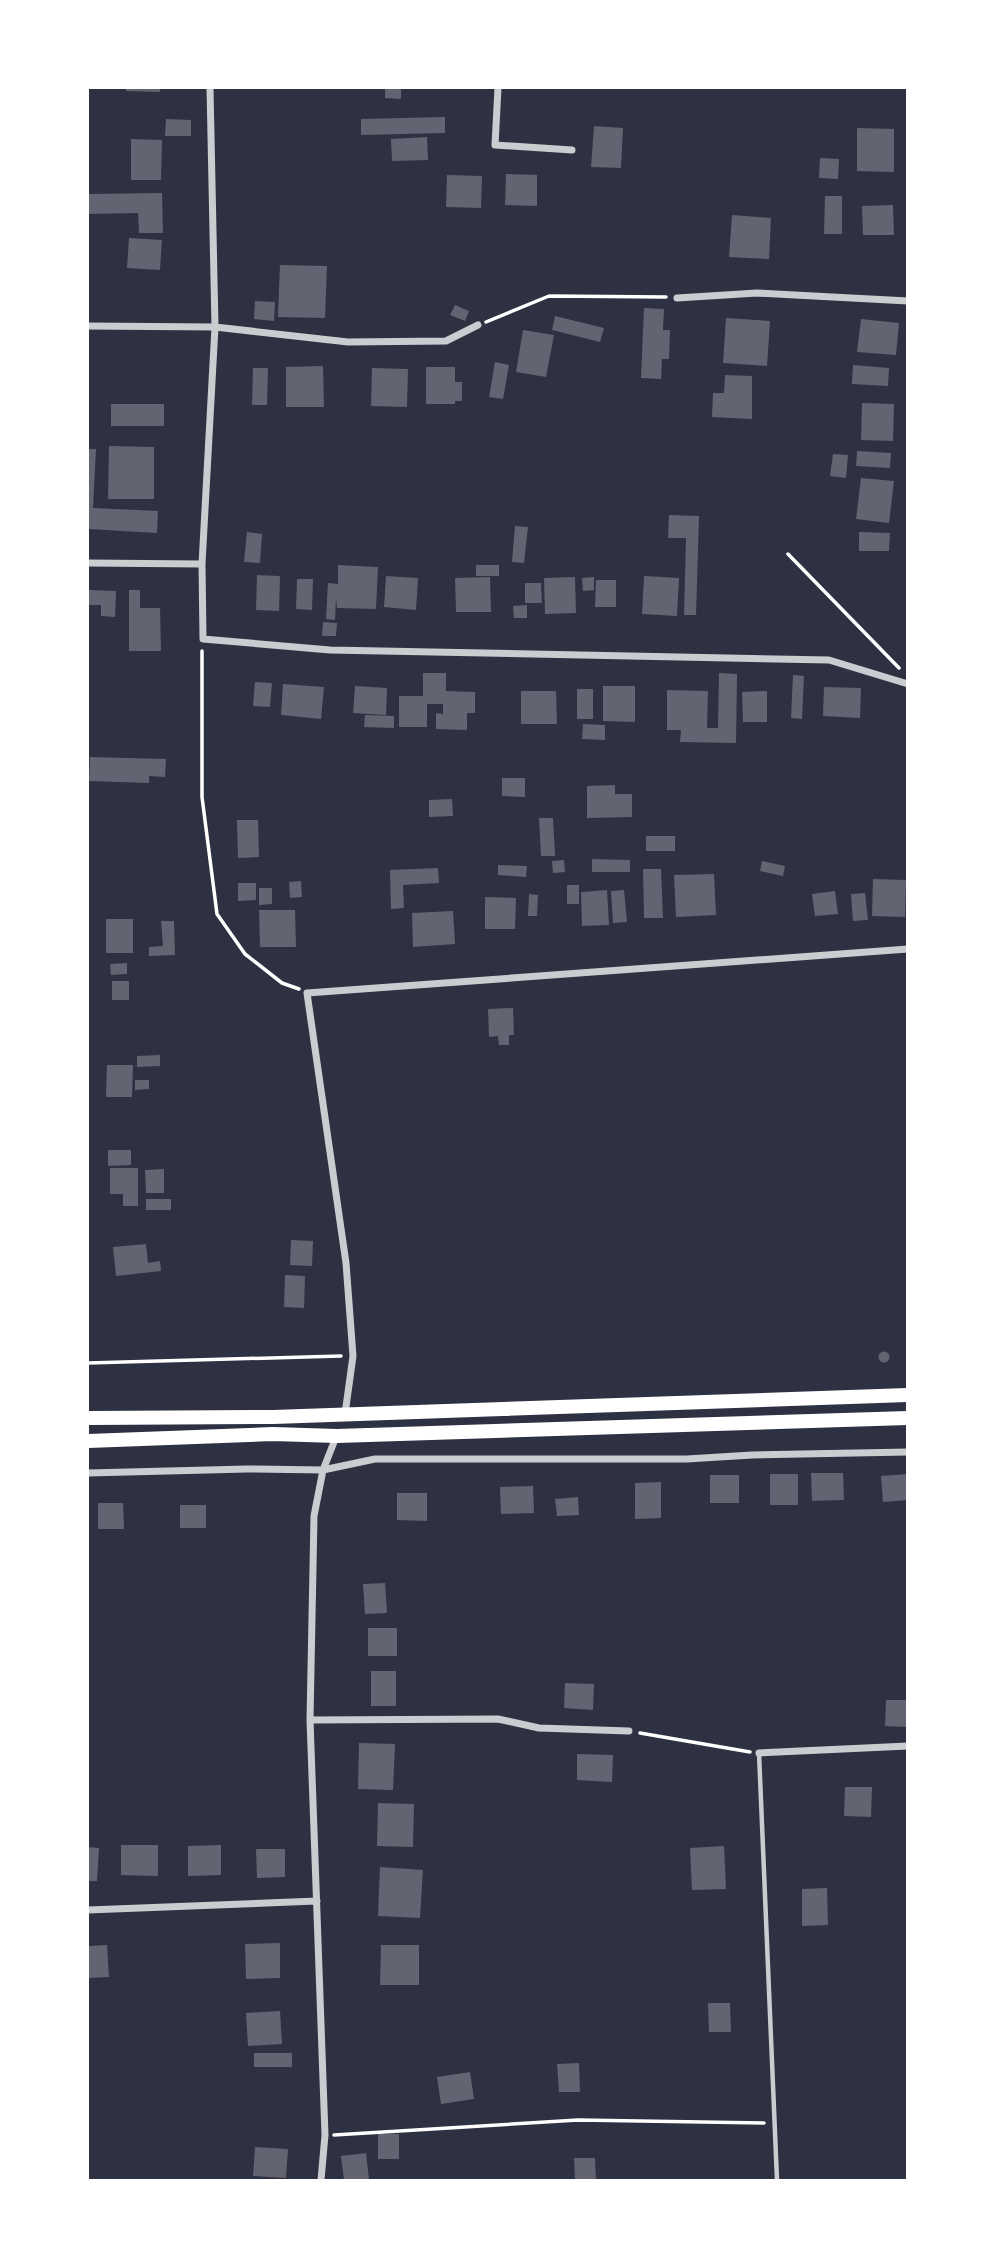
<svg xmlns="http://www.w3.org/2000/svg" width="995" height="2268" viewBox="0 0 995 2268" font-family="Arial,sans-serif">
	<rect width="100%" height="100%" fill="#2d3142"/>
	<!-- building -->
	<path fill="#626471" d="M126 88H160V92L126 91Z
		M385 88H401V99L385 98Z
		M445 117V133L361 135V119Z
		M166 119 191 120V136H165Z
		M594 126 623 128 621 168 591 167Z
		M857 128 894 129V172L857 171Z
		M427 137 428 160 392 161 391 139Z
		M131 139 162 140 161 180H131Z
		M820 158 839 159 838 179 819 178Z
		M506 174 537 175V206L505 205Z
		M447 175 482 176 481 208 446 207Z
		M162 193 163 233H139L138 213 88 214V194Z
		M825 196H842V234H824Z
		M893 205 894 235H863L862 206Z
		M732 215 771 218 769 259 729 257Z
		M129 238 162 240 160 270 127 268Z
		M280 265 327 266 325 318 278 317Z
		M255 301 275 302 274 321 254 319Z
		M455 305 469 311 465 321 450 315Z
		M644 308 664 309 663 330H670L669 359H662L661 379 641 378Z
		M555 316 604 328 600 342 552 330Z
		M726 318 770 321 767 366 723 363Z
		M861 319 899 323 896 355 857 352Z
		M523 330 554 335 546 377 516 372Z
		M495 362 509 365 503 399 489 397Z
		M853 365 889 368 888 386 852 384Z
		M323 366 324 407H286V367Z
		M426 367H455V382H462V401H455V404H426Z
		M253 368H268L267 405H252Z
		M372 368 408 369 407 407 371 406Z
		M725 375 752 376V419L712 417 713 393H724Z
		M862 403 894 404 893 441 861 440Z
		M111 404H164V426H111Z
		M109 446 154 447V499H108Z
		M88 449H96L93 508 158 511 157 533 88 529Z
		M857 451 891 453 890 468 856 466Z
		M833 454 848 455 846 478 830 476Z
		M861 478 894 481 889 523 856 519Z
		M669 515 699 516 696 615H684L686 538H668Z
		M515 526 528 527 524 563 512 562Z
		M247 532 262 534 260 563 244 562Z
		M859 532 890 533 889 551H859Z
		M338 565 378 567 376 609 337 608 336 598 335 620 326 619 328 583 338 584Z
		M476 565H499V576H476Z
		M257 575 280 576 279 611 256 610Z
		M386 576 418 578 416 610 384 607Z
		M644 576 679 578 677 616 642 614Z
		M490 577 491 612H456L455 578Z
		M575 577 576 613 545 614 544 578Z
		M594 577V590L583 591 582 578Z
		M297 579H313L312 610 296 609Z
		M596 580H616V607H595Z
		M525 583H541L542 603H525Z
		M89 590 116 591 115 617 101 616V605H88Z
		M129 590H140V608H160L161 651H129Z
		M527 605V618H514L513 606Z
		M323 622 337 623 336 636H322Z
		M423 673H446V691L475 692V713H467V730L436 729V713L443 714V704H427V727H399V696H423Z
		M719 673 737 674 736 743 680 742 681 730H667V690L708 691 707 728H718Z
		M793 675 804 676 802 719 791 718Z
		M255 682 272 683 270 707 253 706Z
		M283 684 324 687 321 719 281 715Z
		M355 686 387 688 386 715 353 713Z
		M603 686H635V722L603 721Z
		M824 687 861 688 860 718 823 716Z
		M577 689H593V719H577Z
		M521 691H556L557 724H521Z
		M767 691V722H743L742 692Z
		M365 715 394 716V728L364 727Z
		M583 724 605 725V740L582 739Z
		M90 757 166 759 165 777 149 776V783L89 781Z
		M502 778H525V797L502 796Z
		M615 785V794H632V817L587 818V786Z
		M452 799 453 816 429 817V800Z
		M539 818H553L555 856H541Z
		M237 820H258L259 857 238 858Z
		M646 836H675V851H646Z
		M592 859 630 860V872H592Z
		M564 860 565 872 553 873 552 861Z
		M762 861 785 866 783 876 760 871Z
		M498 865 527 866 526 877 498 875Z
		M438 868 439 883 403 885 404 908 391 909 390 870Z
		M643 869H661L663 918H644Z
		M714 874 716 915 676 917 674 875Z
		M873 879 906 880 905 917 872 916Z
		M301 881 302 897 290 898 289 882Z
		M238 883H256V900L238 901Z
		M567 885H579V904H567Z
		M259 888H272V904L259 905Z
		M607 890 609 925 582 926 581 892Z
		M624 890 627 922 613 923 611 891Z
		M835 891 838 914 815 916 812 894Z
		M865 893 868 920 853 921 851 894Z
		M529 894 538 895 537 916H528Z
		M485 897 516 898 515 929H485Z
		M259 910H295L296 947H260Z
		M453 911 455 944 413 947 412 913Z
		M106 919H133V953H106Z
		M161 921H174L175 955 149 956V947L163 946Z
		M127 963V974L111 975 110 964Z
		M112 981H129V1000H112Z
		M513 1008 514 1035H509V1045H499L498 1036 489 1037 488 1009Z
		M160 1055V1066L137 1067V1056Z
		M107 1065H133L132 1097H106Z
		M135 1080H149V1089L135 1090Z
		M108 1150H131V1165L108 1166Z
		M110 1168H138V1206H123V1194H110Z
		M164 1169V1193H146L145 1170Z
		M146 1199H171V1210H146Z
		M291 1240 313 1241 312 1266 290 1265Z
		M146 1244 148 1263 160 1261 161 1271 116 1276 113 1247Z
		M285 1275 305 1276 304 1308 284 1307Z
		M878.5 1357a5.5 5.5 0 1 1 11 0a5.5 5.5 0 1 1-11 0Z
		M811 1473H843L844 1500 812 1501Z
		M770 1474H798V1505H770Z
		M908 1474V1500L883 1502 881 1476Z
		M710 1475H739V1503H710Z
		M661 1482V1518L635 1519V1483Z
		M533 1486 534 1513 501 1514 500 1487Z
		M397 1493H427V1521L397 1520Z
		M578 1497 579 1515 557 1516 555 1499Z
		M98 1503H123L124 1529H98Z
		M180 1505H206V1528H180Z
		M385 1583 387 1613 365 1614 363 1584Z
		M368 1628H397V1656H368Z
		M371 1671H396V1706H371Z
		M565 1683 594 1684 593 1710 564 1708Z
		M886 1700H908V1727L885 1726Z
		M359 1743 395 1744 393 1790 358 1789Z
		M577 1754 613 1755 612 1782 577 1780Z
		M845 1787H872L871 1817 844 1816Z
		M378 1803 414 1804 413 1847 377 1846Z
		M121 1845H158V1876L121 1875Z
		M221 1845V1875L188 1876V1846Z
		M724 1846 726 1889 692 1890 690 1848Z
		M88 1847 99 1848 97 1881H88Z
		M256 1849H285V1877L257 1878Z
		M380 1867 423 1870 420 1918 378 1916Z
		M827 1888 828 1925 802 1926V1889Z
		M280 1943V1978L246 1979 245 1944Z
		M107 1945 109 1977 88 1978V1946Z
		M381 1945H419V1985H380Z
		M708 2003H730L731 2032H709Z
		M280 2011 282 2044 248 2046 246 2013Z
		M254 2053H292V2067H254Z
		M579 2063 580 2092H559L557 2064Z
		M470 2072 474 2099 441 2104 437 2077Z
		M378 2134H399V2159H378Z
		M255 2147 288 2149 286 2178 253 2176Z
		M366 2153 369 2179 344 2180 341 2156Z
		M574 2158H595L596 2180H575Z"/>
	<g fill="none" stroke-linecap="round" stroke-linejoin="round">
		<!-- path -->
		<path stroke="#fff" stroke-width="3.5" d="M486 322 549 296 666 297
			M788 554 899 668
			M202 651V797L217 914 245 954 282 983 299 989
			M88 1363 341 1356
			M640 1733 750 1752
			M334 2135 578 2120 764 2123"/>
		<!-- service -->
		<path stroke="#caccd0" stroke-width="4.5" d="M759 1753 777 2180"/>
		<!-- minor -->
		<path stroke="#caccd0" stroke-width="7" d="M210 88 215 327 202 564 203 639 330 650 829 660 908 684
			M498 88 495 145 572 150
			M677 298 757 293 908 301
			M88 326 215 327 348 342 446 341 478 325
			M88 563 202 564
			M345 1414 353 1356 346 1263 307 993 908 949
			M88 1473 247 1469 323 1470 375 1459H687L752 1455 908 1452
			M310 1720 498 1719 539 1728 629 1731
			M759 1753 908 1746
			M88 1910 317 1901
			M321 2180 325 2135 310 1720 314 1516 323 1470 336 1437"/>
		<!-- primary -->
		<path stroke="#fff" stroke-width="14" d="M88 1418 273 1417 908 1395
			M88 1441 273 1434 337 1436 908 1418"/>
	</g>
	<!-- border -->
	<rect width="995" height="2268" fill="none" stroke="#ffffff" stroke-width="178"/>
</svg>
